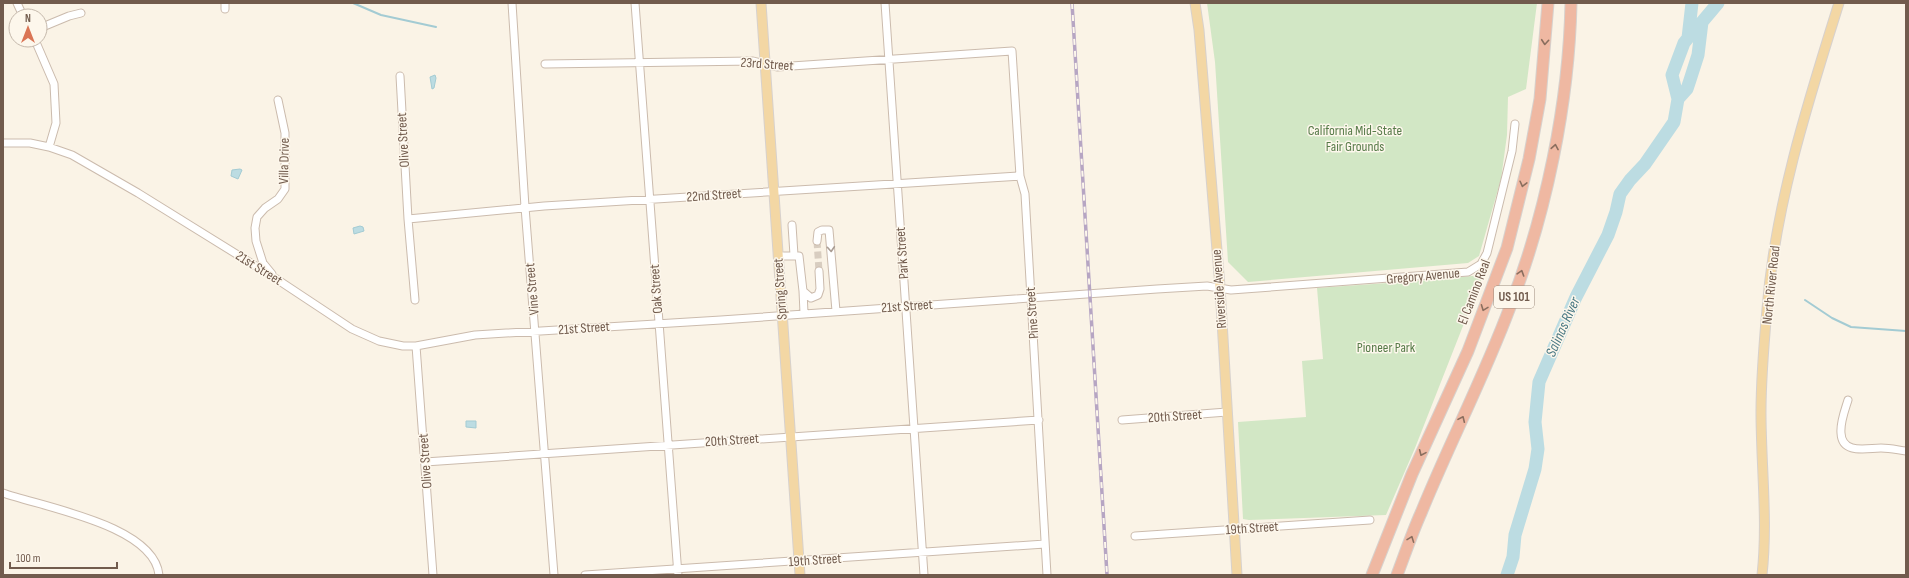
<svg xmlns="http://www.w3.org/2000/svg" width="1909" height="578" viewBox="0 0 1909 578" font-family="'Sofia Sans Condensed',sans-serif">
	<rect width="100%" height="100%" fill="#faf3e6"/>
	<!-- green -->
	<path fill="#d2e7c5" d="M1207 3H1537L1526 89 1508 97 1507 135 1501 179 1479 256 1468 263 1248 282 1228 262 1215 62Z
		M1483 275 1415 448 1386 515 1249 520 1243 519 1238 422 1306 417 1302 361 1323 359 1317 288 1430 280Z"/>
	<!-- water -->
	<path fill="#bcdce2" stroke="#a3cbd3" d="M435 75 436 78 434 88 432 89 430 77Z
		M240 169 242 170 238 179 231 176 232 170Z
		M360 226 363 227 364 231 354 234 353 228Z
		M466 421H476V428L466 427Z"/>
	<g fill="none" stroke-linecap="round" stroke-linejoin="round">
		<!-- stream -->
		<path stroke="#a3cbd3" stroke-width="2" d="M353 3 381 15 436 27
			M1805 300 1832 318 1851 327 1906 331"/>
		<!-- river -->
		<path stroke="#bcdce2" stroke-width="13" d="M1678 99 1687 89 1690 80 1698 55 1702 22 1718 3
			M1507 575 1513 557 1515 535 1535 469 1538 449 1535 422 1539 382 1576 297 1608 235 1616 212 1620 194 1630 180 1645 164 1674 122 1678 99 1672 75 1684 43 1688 38 1692 3"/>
		<!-- minor-tunnel -->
		<path stroke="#d8cdc0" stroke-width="7" stroke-dasharray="7 3.5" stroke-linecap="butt" d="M817 241 819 271"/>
		<!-- minor casing -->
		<g stroke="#cbbbad" stroke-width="9">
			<path id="minor" d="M17 3 23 16
				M225 3V9
				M512 3 525 207 554 575
				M635 3 678 575
				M885 3 924 575
				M40 28 69 16 81 13
				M35 40 54 84 56 123 49 147
				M545 64 753 61 777 67 1012 51 1020 176 1025 194 1047 575
				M400 76 408 219 415 300
				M3 143H30L49 147 72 155 138 193 275 278 352 329 379 341 403 346H416L475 335 721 320 1157 289 1207 286 1231 290 1468 272 1481 264 1487 253 1512 151 1515 124
				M408 219 544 206 1020 176
				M792 225 794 255
				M817 241 818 232 822 230H829L836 311
				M778 256H799L803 291 811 298 818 295 820 289 819 271
				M272 274 263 263 256 241 255 228 257 217 265 208 278 199 285 189V133L278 100
				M803 291 804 313
				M416 346 433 575
				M1848 400C1845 410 1840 422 1841 433 1842 455 1867 448 1881 448 1890 448 1898 450 1906 451
				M1122 420 1227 412
				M425 462 1039 420
				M3 493C42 507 154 525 159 575
				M1135 536 1370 520
				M585 575 1045 544"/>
		</g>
		<!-- major casing -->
		<g stroke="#d7d1cd" stroke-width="11">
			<path id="major" d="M761 3 800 575
				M1195 3 1199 30 1220 287 1237 575
				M1762 575C1768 521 1761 466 1761 412 1761 378 1764 343 1767 309 1775 205 1808 102 1839 3"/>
		</g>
		<!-- highway casing -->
		<g stroke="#d7d1cd" stroke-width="13">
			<path id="highway" d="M1372 575 1412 474 1468 351 1507 248 1529 159 1540 99 1548 3
				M1397 575C1405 554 1412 533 1421 513 1449 444 1484 377 1510 307 1546 214 1569 103 1571 3"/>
		</g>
		<!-- minor -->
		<use href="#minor" stroke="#fff" stroke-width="7"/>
		<!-- major -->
		<use href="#major" stroke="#f3d7a4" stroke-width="9"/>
		<!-- highway -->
		<use href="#highway" stroke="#efb8a2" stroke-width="11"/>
		<!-- rail casing -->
		<g stroke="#b6a5c3" stroke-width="3.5">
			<path id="rail" d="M1072 3 1107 575"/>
		</g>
		<!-- rail -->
		<use href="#rail" stroke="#fdf7ec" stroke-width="2" stroke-dasharray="6" stroke-linecap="butt"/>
	</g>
	<!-- one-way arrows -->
	<defs><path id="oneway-chevron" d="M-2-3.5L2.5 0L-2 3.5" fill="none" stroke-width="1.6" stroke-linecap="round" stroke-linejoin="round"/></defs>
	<g stroke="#8a6e5e">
		<use href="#oneway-chevron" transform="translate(1545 42) rotate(95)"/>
		<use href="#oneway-chevron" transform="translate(1555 147) rotate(-80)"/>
		<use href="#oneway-chevron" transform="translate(1523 184) rotate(104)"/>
		<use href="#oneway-chevron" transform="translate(1521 273) rotate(-72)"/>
		<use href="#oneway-chevron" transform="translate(1484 308) rotate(111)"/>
		<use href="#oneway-chevron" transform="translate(1462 419) rotate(-66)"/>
		<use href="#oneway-chevron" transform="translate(1422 453) rotate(114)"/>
		<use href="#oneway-chevron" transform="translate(1411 539) rotate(-69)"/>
	</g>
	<use stroke="#aa9d94" href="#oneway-chevron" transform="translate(831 249) rotate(86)"/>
	<g text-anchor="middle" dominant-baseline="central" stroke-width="3" stroke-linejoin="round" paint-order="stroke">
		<!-- shield labels -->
		<rect fill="#fdf7ec" stroke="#9b8a7d" stroke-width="1" x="1494" y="286" width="40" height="22" rx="3"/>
		<g font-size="13" font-weight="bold" fill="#715b4d">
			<text x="1514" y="297">US 101</text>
		</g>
		<!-- street labels -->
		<g font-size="14" fill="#715b4d" stroke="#fdf7ec">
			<text transform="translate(767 64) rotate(4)">23rd Street</text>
			<text transform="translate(403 140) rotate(-93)">Olive Street</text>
			<text transform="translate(284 161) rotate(-89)">Villa Drive</text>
			<text transform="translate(714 195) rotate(-4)">22nd Street</text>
			<text transform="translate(902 253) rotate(-94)">Park Street</text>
			<text transform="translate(259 268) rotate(32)">21st Street</text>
			<text transform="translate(1423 276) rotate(-5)">Gregory Avenue</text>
			<text transform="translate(1771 285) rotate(-84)">North River Road</text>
			<text transform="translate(532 289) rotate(-95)">Vine Street</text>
			<text transform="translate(656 289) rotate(-94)">Oak Street</text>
			<text transform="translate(780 289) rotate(-94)">Spring Street</text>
			<text transform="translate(1219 289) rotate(-94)">Riverside Avenue</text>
			<text transform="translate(1474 292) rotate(-69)">El Camino Real</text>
			<text transform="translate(907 306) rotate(-4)">21st Street</text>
			<text transform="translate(1032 313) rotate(-94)">Pine Street</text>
			<text transform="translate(584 328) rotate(-4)">21st Street</text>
			<text transform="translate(1175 416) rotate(-4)">20th Street</text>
			<text transform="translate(732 440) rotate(-4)">20th Street</text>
			<text transform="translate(425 461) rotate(-94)">Olive Street</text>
			<text transform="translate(1252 528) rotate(-4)">19th Street</text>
			<text transform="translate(815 560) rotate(-4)">19th Street</text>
		</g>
		<!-- park labels -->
		<g font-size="14" fill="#577b49" stroke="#fdf7ec">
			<text x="1355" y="130">California Mid-State<tspan x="1355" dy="16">Fair Grounds</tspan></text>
			<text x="1386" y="347">Pioneer Park</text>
		</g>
		<!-- water labels -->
		<g font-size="15" font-style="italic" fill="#487883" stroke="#fdf7ec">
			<text transform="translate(1563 327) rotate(-66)">Salinas River</text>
		</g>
	</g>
	<!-- border -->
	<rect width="1909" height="578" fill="none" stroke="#715b4d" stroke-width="8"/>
	<!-- north arrow -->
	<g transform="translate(28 28)"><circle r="19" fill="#fdf7ec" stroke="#c5b9ac"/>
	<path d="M0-3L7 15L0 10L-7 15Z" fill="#da7555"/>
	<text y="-6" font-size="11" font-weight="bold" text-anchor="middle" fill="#715b4d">N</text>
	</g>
	<!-- scale -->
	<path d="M10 562v6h107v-6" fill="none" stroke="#715b4d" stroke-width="2"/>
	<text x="16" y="562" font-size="12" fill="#715b4d" stroke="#fdf7ec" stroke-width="3" paint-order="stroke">100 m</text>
</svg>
